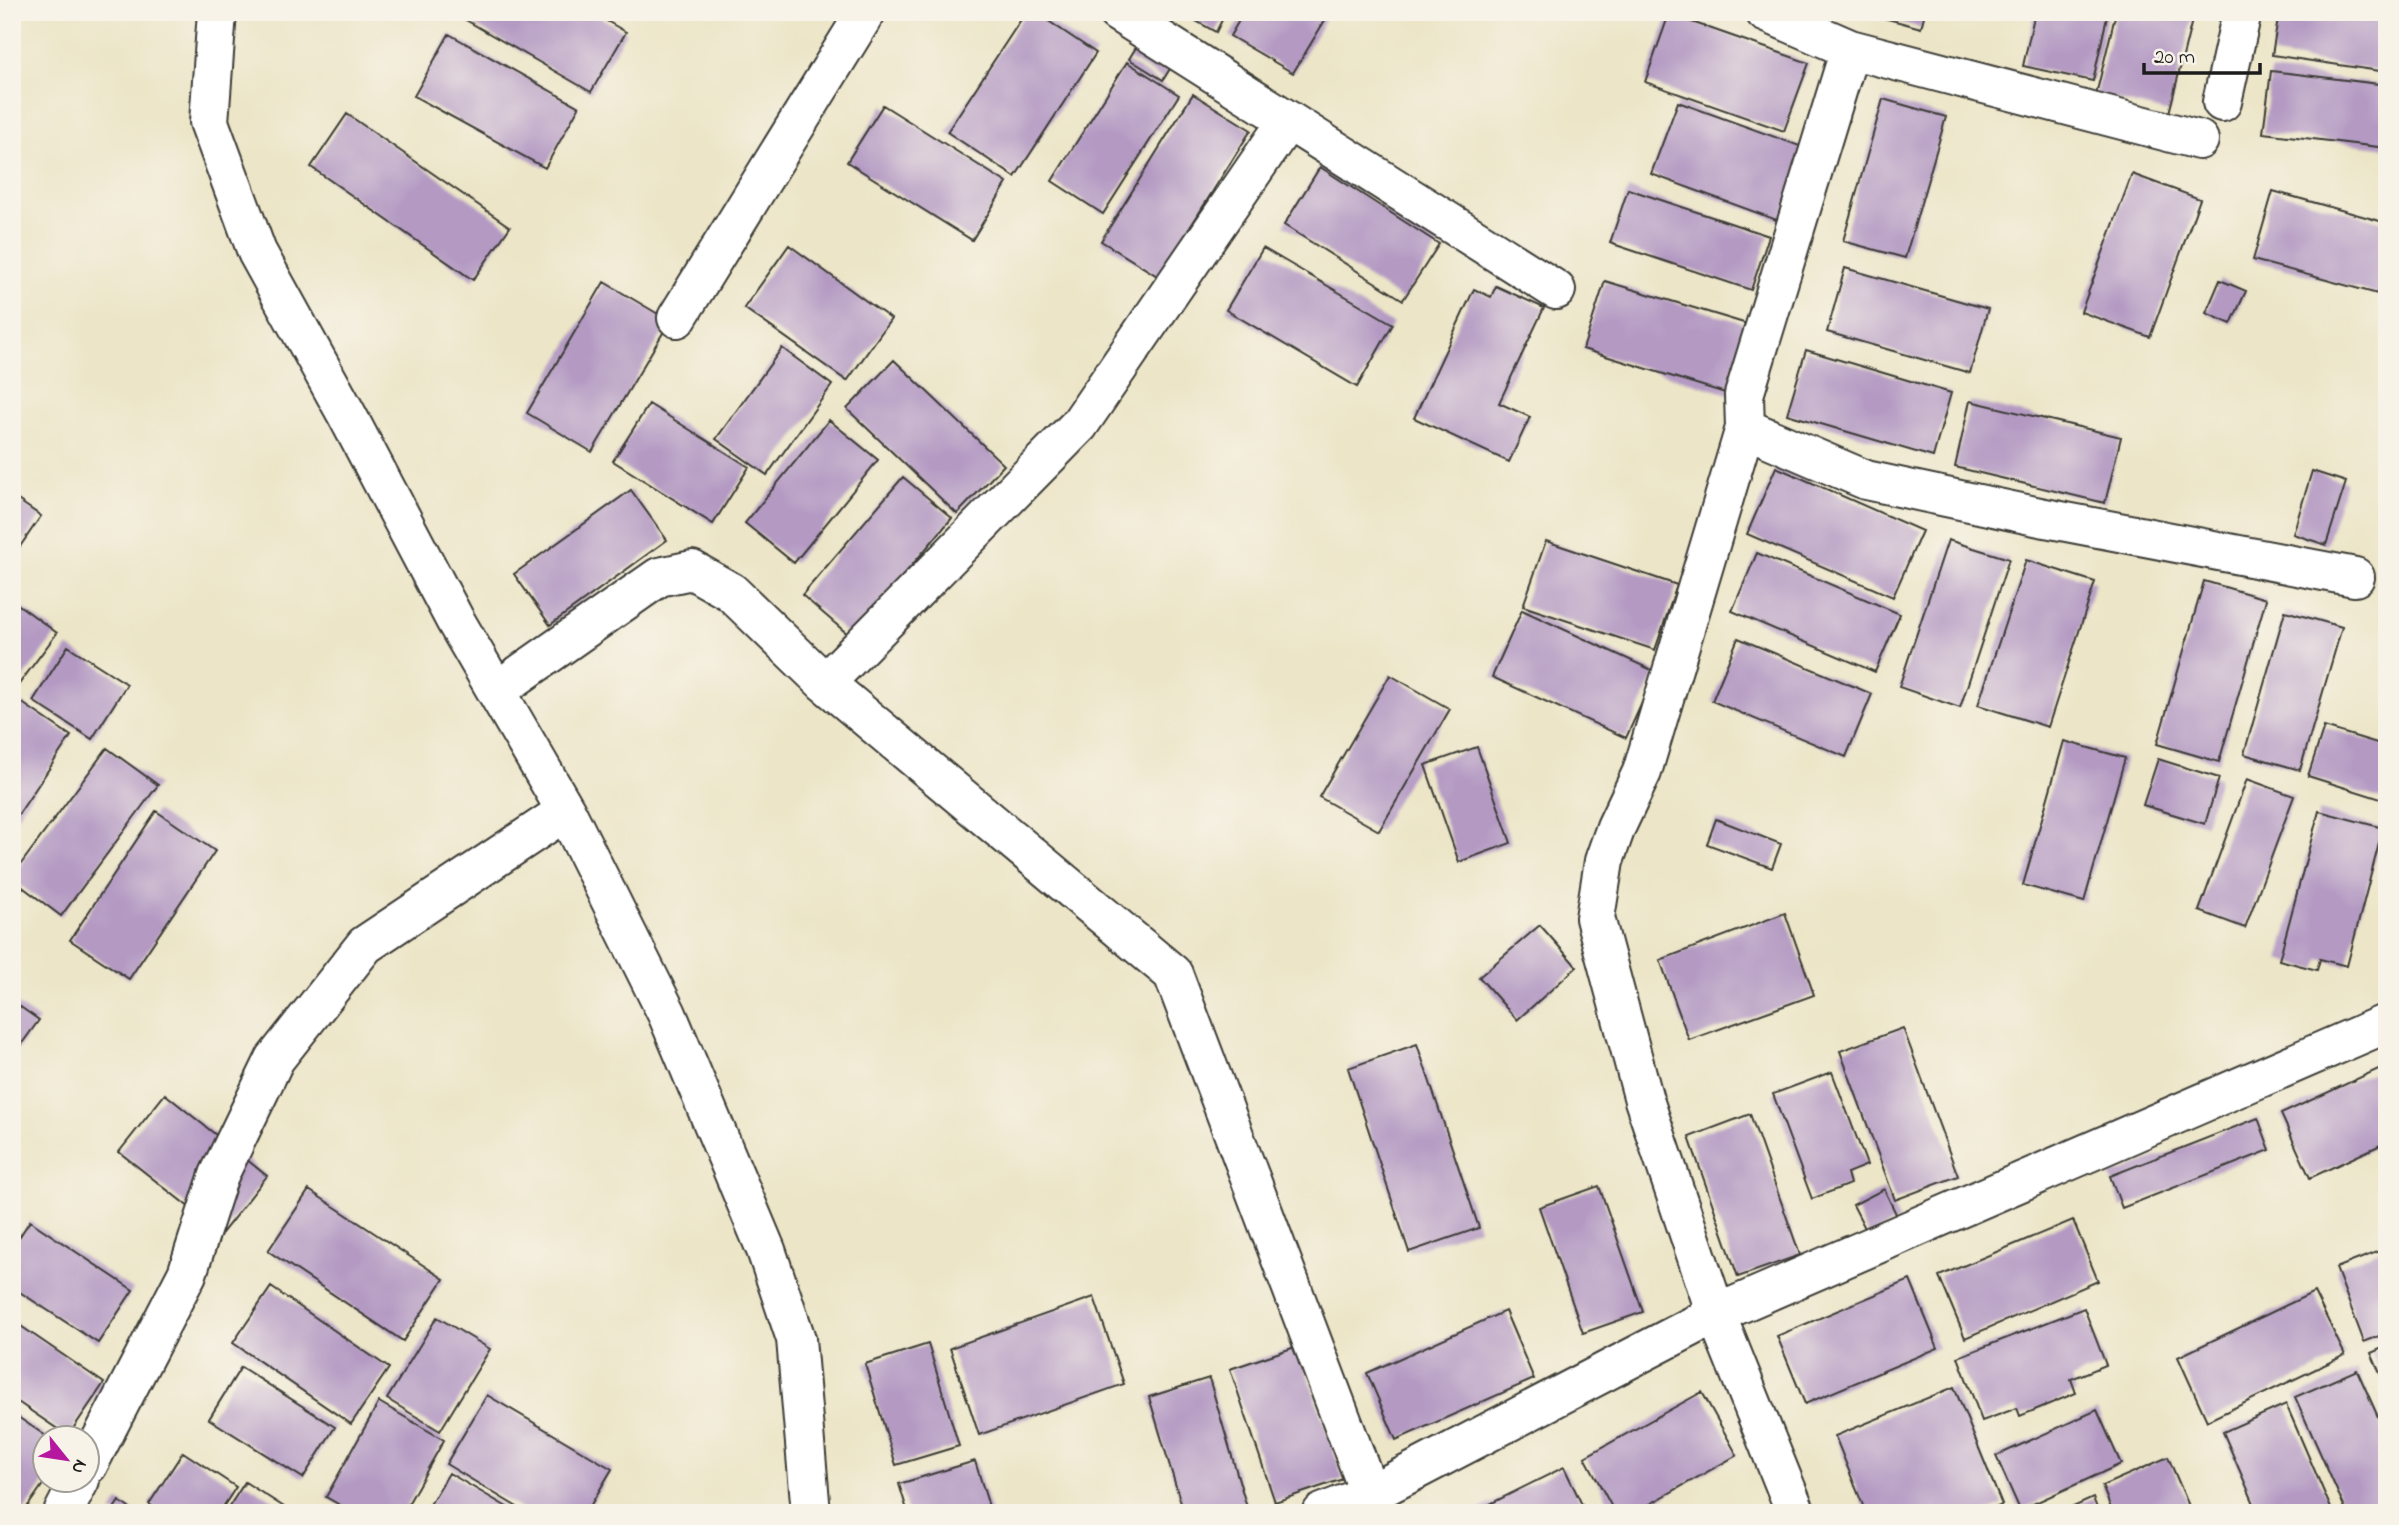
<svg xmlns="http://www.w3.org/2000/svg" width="2399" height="1525" viewBox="0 0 2399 1525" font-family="'Indie Flower',sans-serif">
	<rect width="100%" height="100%" fill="#f7f3e8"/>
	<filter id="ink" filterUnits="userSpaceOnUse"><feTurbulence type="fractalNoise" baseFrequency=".0143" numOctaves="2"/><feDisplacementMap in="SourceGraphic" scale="14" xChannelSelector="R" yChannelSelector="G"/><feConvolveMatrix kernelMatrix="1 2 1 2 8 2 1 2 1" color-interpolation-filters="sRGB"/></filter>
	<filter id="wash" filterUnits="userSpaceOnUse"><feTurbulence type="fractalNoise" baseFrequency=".00686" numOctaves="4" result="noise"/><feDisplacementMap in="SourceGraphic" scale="28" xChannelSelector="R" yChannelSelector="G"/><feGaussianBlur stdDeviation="1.57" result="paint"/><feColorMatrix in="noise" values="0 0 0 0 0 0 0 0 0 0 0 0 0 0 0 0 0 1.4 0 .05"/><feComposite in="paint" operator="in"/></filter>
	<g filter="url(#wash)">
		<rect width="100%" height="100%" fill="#ece5c7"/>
		<g id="blocks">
			<!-- building -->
			<path fill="#b49ac3" d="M468 12H591L626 32 591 92 464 19Z
				M1026 12H1035L1096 53 1015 177 947 132Z
				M1180 12H1226L1216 32Z
				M1244 12H1330L1293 73 1230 36Z
				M1862 12H1925L1921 28Z
				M2035 12H2108L2093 81 2023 66Z
				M2116 12H2194L2169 113 2096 95Z
				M2279 12H2387V72L2272 55Z
				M1669 14 1809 63 1784 131 1645 82Z
				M449 34 579 107 545 168 414 96Z
				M1143 36 1177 57 1163 80 1129 59Z
				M1127 62 1179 95 1103 214 1052 181Z
				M2271 71 2387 85V148L2263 133Z
				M1193 94 1251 130 1159 277 1101 241Z
				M1883 99 1946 117 1905 258 1843 241Z
				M1678 102 1808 149 1782 222 1651 174Z
				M883 105 1007 183 972 240 847 162Z
				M347 114 510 227 473 280 311 167Z
				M1320 167 1439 244 1403 300 1284 225Z
				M2132 174 2200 199 2150 337 2081 312Z
				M1628 189 1769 236 1751 290 1610 243Z
				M2273 191 2387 223V289L2385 296 2253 260Z
				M789 245 891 319 847 381 744 308Z
				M1263 248 1393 324 1357 387 1226 310Z
				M1845 268 1988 309 1970 373 1827 332Z
				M2220 280 2246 291 2231 324 2206 313Z
				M1605 281 1757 327 1735 396 1583 349Z
				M604 282 670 321 592 452 527 413Z
				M1496 286 1544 308 1499 403 1530 417 1509 462 1414 418 1474 289 1491 297Z
				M782 348 832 385 767 475 716 439Z
				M1806 350 1951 393 1933 457 1787 414Z
				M894 360 1004 465 957 514 847 409Z
				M1970 401 2121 437 2105 503 1955 467Z
				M649 404 749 467 713 524 613 461Z
				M829 420 878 460 794 563 745 523Z
				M1776 467 1922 531 1893 597 1747 534Z
				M2312 471 2346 482 2326 545 2293 534Z
				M903 477 952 518 851 637 802 595Z
				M631 490 667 540 550 625 514 574Z
				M12 496 41 516 12 558Z
				M1948 540 2009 559 1960 708 1899 687Z
				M1546 541 1677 585 1655 650 1523 606Z
				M1757 553 1900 614 1875 672 1732 611Z
				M2026 560 2095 582 2048 727 1978 705Z
				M2204 581 2266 599 2219 762 2157 744Z
				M12 600 57 633 19 684 12 679Z
				M1522 610 1656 672 1626 738 1492 677Z
				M2285 611 2342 627 2300 770 2244 754Z
				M1738 638 1872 694 1846 757 1712 701Z
				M68 646 127 684 92 739 33 701Z
				M1390 675 1450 709 1379 831 1319 797Z
				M15 698 71 736 12 824V703Z
				M2324 727 2387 746V801L2308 776Z
				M2064 741 2125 758 2084 902 2023 885Z
				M1477 747 1511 843 1459 862 1425 765Z
				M107 748 158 785 61 916 12 879V876Z
				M2158 759 2219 778 2205 824 2143 805Z
				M2247 779 2294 796 2245 928 2199 911Z
				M156 811 215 851 129 979 70 940Z
				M2319 811 2383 828 2347 966 2320 959 2317 970 2279 960Z
				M1716 819 1781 844 1772 868 1707 844Z
				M1785 913 1814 995 1689 1040 1660 960Z
				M1540 925 1577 967 1517 1020 1479 977Z
				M12 1001 39 1020 12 1057Z
				M1903 1028 1958 1176 1895 1200 1840 1051Z
				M1417 1044 1479 1228 1409 1252 1348 1068Z
				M2387 1065V1142L2310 1178 2281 1114Z
				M1832 1072 1867 1165 1847 1173 1850 1184 1812 1199 1773 1094Z
				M165 1094 267 1176 222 1233 119 1152Z
				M1750 1114 1800 1255 1738 1277 1689 1137Z
				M2258 1118 2270 1150 2122 1208 2110 1176Z
				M1599 1186 1643 1312 1583 1333 1539 1207Z
				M1884 1189 1899 1220 1869 1236 1853 1205Z
				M309 1190 444 1279 403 1341 268 1251Z
				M2073 1220 2098 1281 1965 1338 1939 1276Z
				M30 1221 133 1290 98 1343 12 1287V1248Z
				M2387 1248V1333L2364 1342 2336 1268Z
				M1910 1280 1938 1348 1805 1404 1777 1336Z
				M271 1287 389 1368 351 1424 233 1343Z
				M2314 1292 2345 1355 2207 1421 2178 1357Z
				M1094 1297 1124 1384 979 1435 950 1348Z
				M2084 1308 2106 1365 2071 1379 2076 1393 2020 1416 2017 1408 1982 1421 1958 1357Z
				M1505 1311 1534 1379 1396 1440 1367 1373Z
				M437 1317 490 1349 440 1431 387 1399Z
				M12 1320 104 1383 68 1436 12 1398Z
				M928 1344 959 1446 896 1465 865 1364Z
				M1298 1346 1343 1479 1275 1502 1230 1369Z
				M2387 1346V1389L2371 1353Z
				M241 1367 335 1427 303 1478 209 1419Z
				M2357 1370 2387 1437V1513H2347L2295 1397Z
				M1209 1378 1248 1511 1243 1513H1184L1149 1397Z
				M1954 1387 2002 1505 1984 1513H1866L1835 1436Z
				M1702 1392 1737 1455 1634 1513H1615L1585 1457Z
				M487 1395 612 1469 586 1513H527L446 1464Z
				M379 1402 444 1440 403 1513H354L326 1497Z
				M2286 1404 2333 1513H2258L2223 1432Z
				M2097 1410 2121 1464 2020 1510 1996 1456Z
				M12 1413 46 1436V1480L23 1513H12Z
				M183 1452 236 1487 219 1513H163L149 1504Z
				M2168 1457 2192 1513H2113L2102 1486Z
				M975 1461 991 1513H908L899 1484Z
				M1564 1467 1586 1513H1472Z
				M449 1473 517 1513H425Z
				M245 1482 284 1507 280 1513H225Z
				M2093 1498 2099 1513H2060Z
				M119 1501 136 1513H111Z"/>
		</g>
	</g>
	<g filter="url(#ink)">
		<use href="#blocks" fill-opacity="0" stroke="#3b3a36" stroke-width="2"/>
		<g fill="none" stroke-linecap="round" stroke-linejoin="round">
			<!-- street casing -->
			<g stroke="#3b3a36" stroke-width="42">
				<path id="street" d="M217 12 209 122 257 252 347 415 455 620 566 811 667 1014 766 1250 796 1339 811 1513
					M1117 12 1556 290
					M1765 12 1850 49 1744 395 1745 428 1642 772 1616 827 1604 861 1595 918 1644 1100 1716 1314 1796 1513
					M1850 49 2199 140
					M2222 102 2242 12
					M677 318 866 12
					M1745 428 1866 480 2040 517 2355 577
					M825 683 1079 425 1288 120
					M496 691 659 577 692 570 731 592 825 683 1173 974 1377 1513
					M88 1465 187 1274 219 1175 275 1059 365 945 566 811
					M63 1513 80 1480
					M1322 1513 1370 1494 1716 1314 2387 1023"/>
			</g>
			<!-- street -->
			<use href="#street" stroke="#fff" stroke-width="38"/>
		</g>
	</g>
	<!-- margin -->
	<rect width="2399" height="1525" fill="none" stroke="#f7f3e8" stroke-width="42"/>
	<!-- north arrow -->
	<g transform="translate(66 1459) rotate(120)"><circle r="33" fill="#f7f3e8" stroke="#9f9d96" stroke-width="2"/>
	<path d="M0-5L12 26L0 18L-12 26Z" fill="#b5179e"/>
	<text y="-10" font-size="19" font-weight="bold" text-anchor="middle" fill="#1c1c1c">N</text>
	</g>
	<!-- scale -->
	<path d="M2144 63v10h116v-10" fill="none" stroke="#1c1c1c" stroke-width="3.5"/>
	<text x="2154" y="63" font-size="21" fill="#1c1c1c" stroke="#f7f3e8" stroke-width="5" paint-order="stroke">20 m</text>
</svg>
